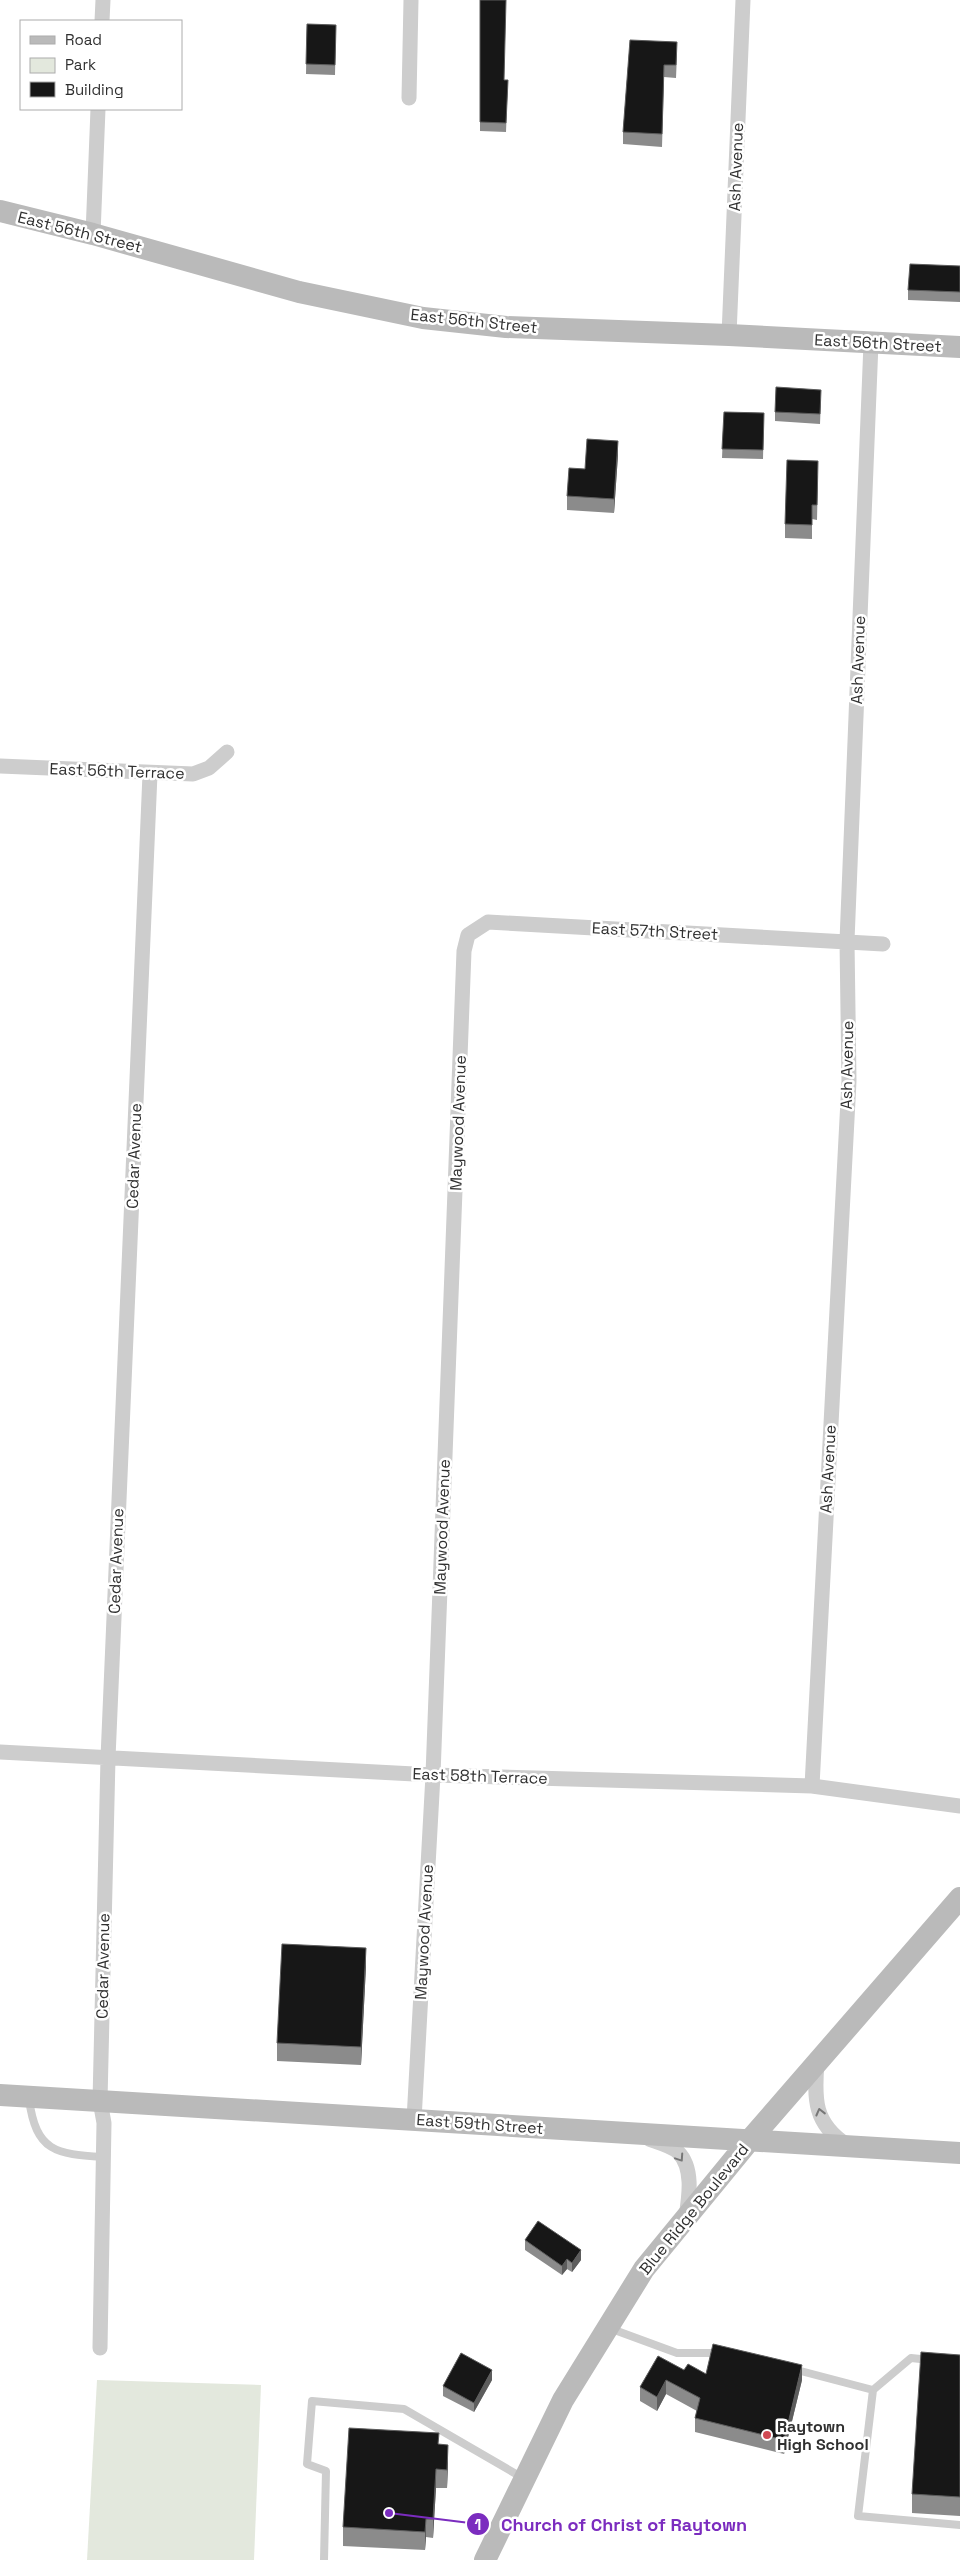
<svg xmlns="http://www.w3.org/2000/svg" width="960" height="2560" viewBox="0 0 960 2560" font-family="'Space Grotesk',sans-serif">
	<rect width="100%" height="100%" fill="#fff"/>
	<!-- green -->
	<path fill="#e3e8dd" d="M97 2380 261 2385 254 2560H87Z"/>
	<g fill="none" stroke-linecap="round" stroke-linejoin="round">
		<!-- lane -->
		<path stroke="#cdcdcd" stroke-width="8" d="M29 2099C36 2152 56 2154 103 2157
			M609 2328 677 2353H721
			M793 2369 873 2390 911 2358 930 2360
			M873 2390 858 2516 960 2525
			M324 2560 326 2471 307 2464 312 2401 404 2409 523 2478"/>
		<!-- street -->
		<path stroke="#cdcdcd" stroke-width="15" d="M102 21 103 0
			M409 98 411 0
			M93 234 98 109
			M729 335 743 0
			M0 766 193 774 209 768 227 752
			M0 1752 433 1775 812 1786 960 1806
			M812 1786 849 1081 847 941 871 343
			M817 2063C814 2099 814 2124 847 2145
			M414 2120 433 1775 464 951 468 935 488 922 883 944
			M649 2139C657 2142 672 2146 678 2152 694 2168 689 2197 686 2217
			M100 2348 104 2123 100 2101 108 1758 150 774"/>
		<!-- secondary -->
		<path stroke="#bababa" stroke-width="22" d="M0 211 93 234 299 292 423 318 506 327 729 335 960 347
			M0 2095 960 2153
			M485 2560 563 2400 644 2269 749 2141 960 1898"/>
	</g>
	<!-- wall -->
	<path fill="#8b8b8b" d="M480 0 504 80H508L506 132 480 131Z
		M307 24 336 25 335 75 306 74Z
		M630 40 677 54 676 78 664 77 662 147 623 144V132Z
		M960 266V302L908 300V290Z
		M821 399 820 424 775 421V412Z
		M724 412 764 413 763 459 722 458Z
		M618 455 614 513 567 510V496L585 469Z
		M818 475 817 520 812 519V539L785 538V524Z
		M366 1966 361 2065 277 2061V2043Z
		M525 2240 581 2260 572 2272 567 2269 562 2275 525 2250Z
		M960 2355V2516L912 2513V2494Z
		M684 2370 706 2374 802 2380 784 2454 695 2432V2418L697 2411 666 2394 657 2411 640 2401V2387Z
		M492 2380 474 2412 443 2396V2386Z
		M439 2444 448 2463 447 2488H436L433 2538 426 2537 425 2550 343 2546V2527Z"/>
	<!-- shaded-wall -->
	<path fill="#5d5d5d" d="M618 441V455L614 513V499Z
		M366 1948V1966L361 2065V2047Z
		M581 2250V2260L572 2272V2263Z
		M567 2259V2269L562 2275V2266Z
		M802 2365V2380L784 2454V2440Z
		M492 2370V2380L474 2412V2403Z
		M666 2380V2394L657 2411V2397Z
		M448 2445V2463L447 2488V2470Z
		M436 2469V2488L433 2538V2519Z
		M426 2519V2537L425 2550V2532Z"/>
	<!-- building -->
	<path fill="#171717" stroke="#5d5d5d" d="M480 0H506L504 80H508L506 123 480 122Z
		M307 24 336 25 335 65 306 64Z
		M630 40 677 42 676 65H664L662 134 623 132Z
		M910 264 960 266V292L908 290Z
		M776 387 821 390 820 414 775 412Z
		M724 412 764 413 763 450 722 449Z
		M587 439 618 441 614 499 567 496 569 468 585 469Z
		M787 460 818 461 817 505H812V525L785 524Z
		M282 1944 366 1948 361 2047 277 2043Z
		M538 2221 581 2250 572 2263 567 2259 562 2266 525 2240Z
		M713 2344 802 2365 784 2440 695 2418 700 2398 666 2380 657 2397 640 2387 658 2356 684 2370 688 2364 706 2374Z
		M921 2352 960 2355V2497L912 2494Z
		M461 2353 492 2370 474 2403 443 2386Z
		M349 2428 439 2433 438 2444 448 2445 447 2470 436 2469 433 2519H426L425 2532 343 2527Z"/>
	<!-- one-way arrows -->
	<defs><path id="oneway-chevron" d="M-2-3.5L2.5 0L-2 3.5" fill="none" stroke-width="1.6" stroke-linecap="round" stroke-linejoin="round" transform="scale(1.25)"/></defs>
	<g stroke="#777">
		<use href="#oneway-chevron" transform="translate(820 2112) rotate(-104)"/>
		<use href="#oneway-chevron" transform="translate(680 2158) rotate(56)"/>
	</g>
	<!-- markers -->
	<circle fill="#d04953" stroke="#fff" stroke-width="2" cx="767" cy="2435" r="5"/>
	<g text-anchor="middle" dominant-baseline="central" stroke-width="5" stroke-linejoin="round" paint-order="stroke">
		<!-- street labels -->
		<g font-size="16" fill="#303030" stroke="#fff">
			<text transform="translate(736 167) rotate(-88)">Ash Avenue</text>
			<text transform="translate(80 232) rotate(14)">East 56th Street</text>
			<text transform="translate(474 321) rotate(6)">East 56th Street</text>
			<text transform="translate(878 343) rotate(3)">East 56th Street</text>
			<text transform="translate(858 660) rotate(-88)">Ash Avenue</text>
			<text transform="translate(117 771) rotate(2)">East 56th Terrace</text>
			<text transform="translate(655 931) rotate(3)">East 57th Street</text>
			<text transform="translate(847 1065) rotate(-89)">Ash Avenue</text>
			<text transform="translate(458 1123) rotate(-88)">Maywood Avenue</text>
			<text transform="translate(134 1156) rotate(-88)">Cedar Avenue</text>
			<text transform="translate(828 1469) rotate(-87)">Ash Avenue</text>
			<text transform="translate(442 1527) rotate(-88)">Maywood Avenue</text>
			<text transform="translate(116 1561) rotate(-88)">Cedar Avenue</text>
			<text transform="translate(480 1776) rotate(2)">East 58th Terrace</text>
			<text transform="translate(424 1932) rotate(-87)">Maywood Avenue</text>
			<text transform="translate(103 1966) rotate(-89)">Cedar Avenue</text>
			<text transform="translate(480 2124) rotate(4)">East 59th Street</text>
			<text transform="translate(694 2209) rotate(-51)">Blue Ridge Boulevard</text>
		</g>
		<!-- poi labels -->
		<g font-size="16" font-weight="bold" fill="#303030" stroke="#fff" text-anchor="start">
			<text x="777" y="2426">Raytown<tspan x="777" dy="18">High School</tspan></text>
		</g>
	</g>
	<!-- callouts -->
	<path fill="none" stroke="#7b2cbf" stroke-width="2" d="M389 2513L478 2524"/>
	<g fill="#7b2cbf" stroke="#fff" stroke-width="2">
		<circle cx="389" cy="2513" r="5"/>
		<circle cx="478" cy="2524" r="12"/>
	</g>
	<g font-size="15" text-anchor="middle" font-weight="bold" fill="#fff">
		<text x="478" y="2530">1</text>
	</g>
	<g font-size="18" text-anchor="middle" font-weight="bold" fill="#7b2cbf" stroke="#fff" stroke-width="5" stroke-linejoin="round" paint-order="stroke">
		<text x="624" y="2531">Church of Christ of Raytown</text>
	</g>
	<!-- legend -->
	<rect x="20" y="20" width="162" height="90" fill="#ffffff" stroke="#acacac"/>
	<rect x="30" y="36" width="25" height="8" fill="#bababa" stroke="#acacac"/>
	<text x="65" y="45" font-size="15" fill="#303030">Road</text>
	<rect x="30" y="58" width="25" height="15" fill="#e3e8dd" stroke="#acacac"/>
	<text x="65" y="70" font-size="15" fill="#303030">Park</text>
	<rect x="30" y="82" width="25" height="15" fill="#171717" stroke="#acacac"/>
	<text x="65" y="95" font-size="15" fill="#303030">Building</text>
</svg>
